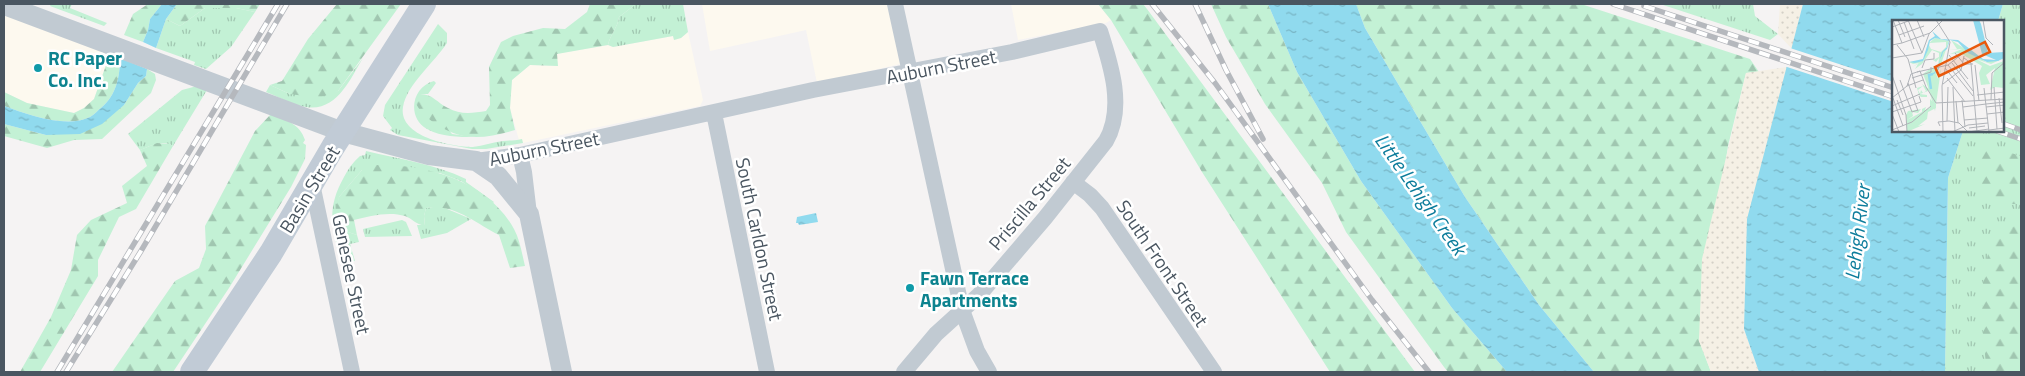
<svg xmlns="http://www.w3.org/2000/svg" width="2025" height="376" viewBox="0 0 2025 376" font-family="'Titillium Web',sans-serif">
	<defs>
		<pattern id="grass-tufts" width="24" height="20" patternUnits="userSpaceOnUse" patternTransform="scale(1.25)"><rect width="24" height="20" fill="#c3f1d5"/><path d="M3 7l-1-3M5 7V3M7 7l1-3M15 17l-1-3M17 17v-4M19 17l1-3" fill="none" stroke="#a0c6b0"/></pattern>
		<pattern id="forest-firs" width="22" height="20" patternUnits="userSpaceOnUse" patternTransform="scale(1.25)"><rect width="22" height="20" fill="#c3f1d5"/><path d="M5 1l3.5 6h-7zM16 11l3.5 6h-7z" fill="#a0c6b0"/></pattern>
		<pattern id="sand-dots" width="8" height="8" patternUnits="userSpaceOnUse" patternTransform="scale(1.25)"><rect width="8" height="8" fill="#f5f0e5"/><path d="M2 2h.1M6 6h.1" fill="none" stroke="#d4d0c7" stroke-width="1.8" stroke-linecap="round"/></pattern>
		<pattern id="water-ripples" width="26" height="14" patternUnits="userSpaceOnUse" patternTransform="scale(1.25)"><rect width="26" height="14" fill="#90daee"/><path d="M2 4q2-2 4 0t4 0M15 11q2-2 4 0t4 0" fill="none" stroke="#78b4c4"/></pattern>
	</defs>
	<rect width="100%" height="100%" fill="#f5f3f3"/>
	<!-- commercial -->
	<path fill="#fdf9ef" d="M702 4H890L900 64 817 83 806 30 710 51Z
		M1011 4H1098L1111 20 1106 23 1018 40Z
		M4 14 110 54 94 99 84 108 74 113 27 103 4 92Z
		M688 32 703 100 700 106 523 143 522 140H519L510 108 512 80 530 65 558 66 556 54 608 45 613 47 673 36 674 40 681 38Z"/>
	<!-- grass -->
	<path fill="url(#grass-tufts)" d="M51 4H72L70 8 107 23 104 26 50 6Z
		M636 4H683L688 32 681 38 674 40 673 36 613 47 608 45C610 35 618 27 619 17Z
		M1660 4H1753L1755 16 1778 34 1770 40Z
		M2003 4H2021V372H1945L1948 178 1963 131H2004V21H1998Z
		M205 8H236L255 12 231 47 206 69 194 65 195 62 156 48 166 19 180 26Z
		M438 24 447 33V43C434 63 407 84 403 107 398 137 452 147 473 147 483 146 493 142 503 141 510 140 516 141 522 139L523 143 486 149H472L398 135 390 130 392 128 383 116 385 105Z
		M363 58C350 79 337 112 306 107 293 105 279 97 266 92L270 85 290 94 338 91Z
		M434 81 436 83 428 94H420L452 134 474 137C458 137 442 137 427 129 407 118 411 87 434 81Z
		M197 86 207 90 173 146C162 139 151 146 140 150L128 134 182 90Z
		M366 151C400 159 435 164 466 179V182L494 202 493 203 461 181 440 173 362 170 339 197 336 228 357 235 359 242 350 244 355 261 341 263C333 228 325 211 344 177 348 169 353 162 360 156L365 155Z
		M440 206 471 219 447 233 421 239 417 225H425L424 216 426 208Z
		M402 220 406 222 412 236 365 237 363 229Z"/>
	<!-- forest -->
	<path fill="url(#forest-firs)" d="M148 4H162L150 19 148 30 143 42 124 35 133 14Z
		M177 4H260L255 12 236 8H205L180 26 166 19Z
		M337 4H401L338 91 319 98 290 94 270 85 282 81 308 39Z
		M590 4H636L619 17C618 27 610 35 608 45L557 54 558 66 530 65 512 80 510 108 515 130C487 138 465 142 439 126 429 120 419 112 415 101L420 94C433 94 437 103 448 108 460 115 473 113 486 111L490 105 489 67 501 42 513 36 543 28 565 29 587 12Z
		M1098 4H1143L1147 9 1415 372H1330L1202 172 1111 20Z
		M1211 4H1268L1297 72 1361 181 1452 308 1507 372H1448L1444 367 1346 232 1322 183 1265 104 1226 37Z
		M1356 4H1581L1750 59 1759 72 1746 73 1728 146 1699 340 1711 372H1594L1539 305 1465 197 1365 28Z
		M110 54 120 58C120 77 116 95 102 107 98 110 94 115 90 117 66 129 27 114 4 106V92L27 103 74 113 84 108 94 99Z
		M147 69 155 74 156 80 151 93 102 139 74 140 47 148 4 136V124L46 135 124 105 138 83 146 76Z
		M2017 76 2021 84V121L2004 115V82Z
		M271 114C286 120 300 124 305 140L303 143 306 145 305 159 291 187 229 288 173 372H112L175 281 199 268 206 249 205 226 255 131Z
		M157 143 170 144 173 146 136 209 119 217 98 260V276L40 372H20L51 317 71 270 77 235 91 220 127 203 122 186 147 166 140 150Z
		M1981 144 2021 156V204H1997L1979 191 1977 176Z
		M377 165C427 164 488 181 514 229 520 240 522 254 525 266L510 268 499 235C475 223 454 203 426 208L424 216 425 226C415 224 413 219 405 216 389 211 369 216 354 220L357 235 336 228 334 217 339 197 362 170Z
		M2021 224V372H1988C1980 333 1978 267 1996 232Z"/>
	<!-- sand -->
	<path fill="url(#sand-dots)" d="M1780 4H1803L1792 49 1778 34Z
		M1787 67 1744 329 1759 372H1711L1699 341 1702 259 1746 73Z"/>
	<!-- water -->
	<path fill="url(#water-ripples)" d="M162 4H177L166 19 156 48 143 42 148 30 150 19Z
		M1268 4H1356L1365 28 1465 197 1539 305 1594 372H1507L1452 308 1361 181 1297 72Z
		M1803 4H2003L1998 21H1894V131H1963L1948 178 1945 372H1759L1744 329 1747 219Z
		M120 58 147 69 146 76 138 83 124 105 102 124 80 134 46 135 4 124V106C27 114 66 129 90 117 94 115 98 110 102 107 116 95 120 77 120 58Z
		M816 213 818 222 799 225 798 223H796L797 217Z"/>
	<!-- pier -->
	<path fill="#f5f3f3" d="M1790 48 1894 82V102L1784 66Z"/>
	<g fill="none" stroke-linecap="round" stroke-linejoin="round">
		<!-- minor -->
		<path stroke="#c1cad2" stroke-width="16" d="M895 4 962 310 977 351 989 372
			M714 113 767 372
			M520 155 524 172 529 214
			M476 161 520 155 813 90 1012 52 1100 31C1111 65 1125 108 1106 141L1045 218 979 295 936 334 904 372
			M1073 182 1090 195 1102 208 1214 372
			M312 184 352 372"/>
		<!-- tertiary -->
		<path stroke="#c1cad2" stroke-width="20" d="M4 5 343 132 429 155 476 161 498 176 529 214 562 372"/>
		<!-- secondary -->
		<path stroke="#c1cbd6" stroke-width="24" d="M192 372 271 253 333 147 424 4"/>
		<!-- rail casing -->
		<g stroke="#b5b8bd" stroke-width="5.5">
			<path id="rail" d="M1152 4 1215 83 1372 300 1429 372
				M1195 4 1226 70 1263 139
				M1613 4 1894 97
				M1644 6 1894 88
				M2004 124 2021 130
				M1997 131 2021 139
				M57 372 278 4
				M66 372 141 251 287 4"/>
		</g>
		<!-- rail -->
		<use href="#rail" stroke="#fff" stroke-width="4" stroke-dasharray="11" stroke-linecap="butt"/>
	</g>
	<!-- markers -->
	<g fill="#0f9aa8" stroke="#fff" stroke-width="2">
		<circle cx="38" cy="68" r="5"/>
		<circle cx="910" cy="288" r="5"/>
	</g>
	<g text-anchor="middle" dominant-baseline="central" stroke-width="5" stroke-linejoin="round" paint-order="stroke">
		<!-- culture labels -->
		<g font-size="19" font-weight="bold" fill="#0d838f" stroke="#fff" text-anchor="start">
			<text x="48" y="57">RC Paper<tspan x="48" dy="22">Co. Inc.</tspan></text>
			<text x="920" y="277">Fawn Terrace<tspan x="920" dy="22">Apartments</tspan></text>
		</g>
		<!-- street labels -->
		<g font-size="19" fill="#4a5661" stroke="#fff">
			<text transform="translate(941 66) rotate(-11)">Auburn Street</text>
			<text transform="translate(544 148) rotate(-11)">Auburn Street</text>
			<text transform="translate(309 189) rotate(-59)">Basin Street</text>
			<text transform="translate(1029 203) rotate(-50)">Priscilla Street</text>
			<text transform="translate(760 239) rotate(78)">South Carldon Street</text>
			<text transform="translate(1163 263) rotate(56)">South Front Street</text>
			<text transform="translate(352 274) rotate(78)">Genesee Street</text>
		</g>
		<!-- water labels -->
		<g font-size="20" font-style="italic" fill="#0c7c9b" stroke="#fff">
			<text transform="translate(1421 194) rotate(55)">Little Lehigh Creek</text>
			<text transform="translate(1857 232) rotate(-83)">Lehigh River</text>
		</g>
	</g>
	<!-- overview -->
	<g transform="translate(1892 20)">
		<rect width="112" height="112" fill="#f5f3f3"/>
		<path d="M46 46 43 48 46 61 48 57 44 66V88L36 92 35 99 26 106 33 104 15 112 14 95 16 91 29 89 26 93 20 92 21 96 15 100 30 92V89L34 87 33 90 38 88V79L42 83 37 70 36 71 28 74 35 75V77H29L27 75 25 68 31 66 26 70 28 74 29 70 31 73 34 71 30 64 37 69 31 54 39 48Z" fill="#c3f1d5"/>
		<path d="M43 18 57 21 49 44 46 46 47 38 44 42 41 40 47 37V33L40 30 30 44 23 49 26 44 20 47 27 43 21 44 17 42 31 41 36 24V28L37 25 39 29 49 32 54 27V22L37 23ZM59 20 94 42 112 38 99 44 84 39 98 46 112 41V68L103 67 98 70 103 48 94 55 98 64 89 65 87 53 90 46 68 33 58 34 70 29 57 30 65 29ZM47 47 44 55 38 56 39 62 37 63 43 64 49 49 43 91 35 63 37 54 38 58V55L43 53 42 49Z" fill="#c3f1d5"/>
		<path d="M81 0H87L89 4 96 33 112 32V38L106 41 95 42 76 33 66 22 58 20 55 29 51 32 50 36 48 39 47 49 42 54 39 55 46 49 48 39 50 32 55 27 57 21 43 18 38 21 36 30 31 41 23 43 17 42 31 39 37 20 43 16 40 11 49 19 66 20 91 39 104 40 90 34Z" fill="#90daee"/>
		<path fill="none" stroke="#90daee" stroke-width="2.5" d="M39 69 37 55 41 54"/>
		<path fill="none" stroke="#b1b4b9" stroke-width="1" d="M6 0 13 17M16 0 30 33M25 0 32 17M44 0 58 22 50 66 51 112M91 0 94 18 101 25M12 2 22 29M0 7 19 0M7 15 32 6M10 23 38 13M0 25 10 23 1 0M5 25 16 39 24 68M63 33 72 44H81M57 35 76 59M0 38 30 33 37 14 51 0M72 38 79 43 85 112M60 43 81 71M56 45 81 76M83 45 87 81M30 48 33 40 42 39V33M53 48 65 63M25 52 56 45 70 34M19 54 28 51 34 67M0 55 14 95 15 112M20 58 39 52V47M55 58 73 82M8 60 20 92 26 90M16 63 26 91M51 64 69 50 72 36M15 66 31 60M34 67 44 83 113 79M61 67 63 112M102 67 105 109M92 68 97 112M85 75 113 72M0 78 15 66 19 54M1 78 11 106M107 78 110 103M5 80 11 95M70 80 73 107M99 80 100 53 113 42M64 81 66 103M94 84 113 82M0 86 28 74M71 87 94 84M94 87 113 85M0 92 29 82 27 76M0 94 7 112M95 94 113 92M72 100 96 98M55 101 56 67M48 106 46 102 57 101 67 103 76 112 97 109M77 108 93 106M0 110 20 102 39 86M97 110 113 108M60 112 76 105 96 103"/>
		<path fill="#e8590c" fill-opacity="0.15" stroke="#e8590c" stroke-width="2.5" d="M93 22 98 32 47 56 43 47Z"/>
		<rect width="112" height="112" fill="none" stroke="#4a5661" stroke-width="2.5"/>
	</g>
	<!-- border -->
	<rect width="2025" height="376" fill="none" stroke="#4a5661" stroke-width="10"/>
</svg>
